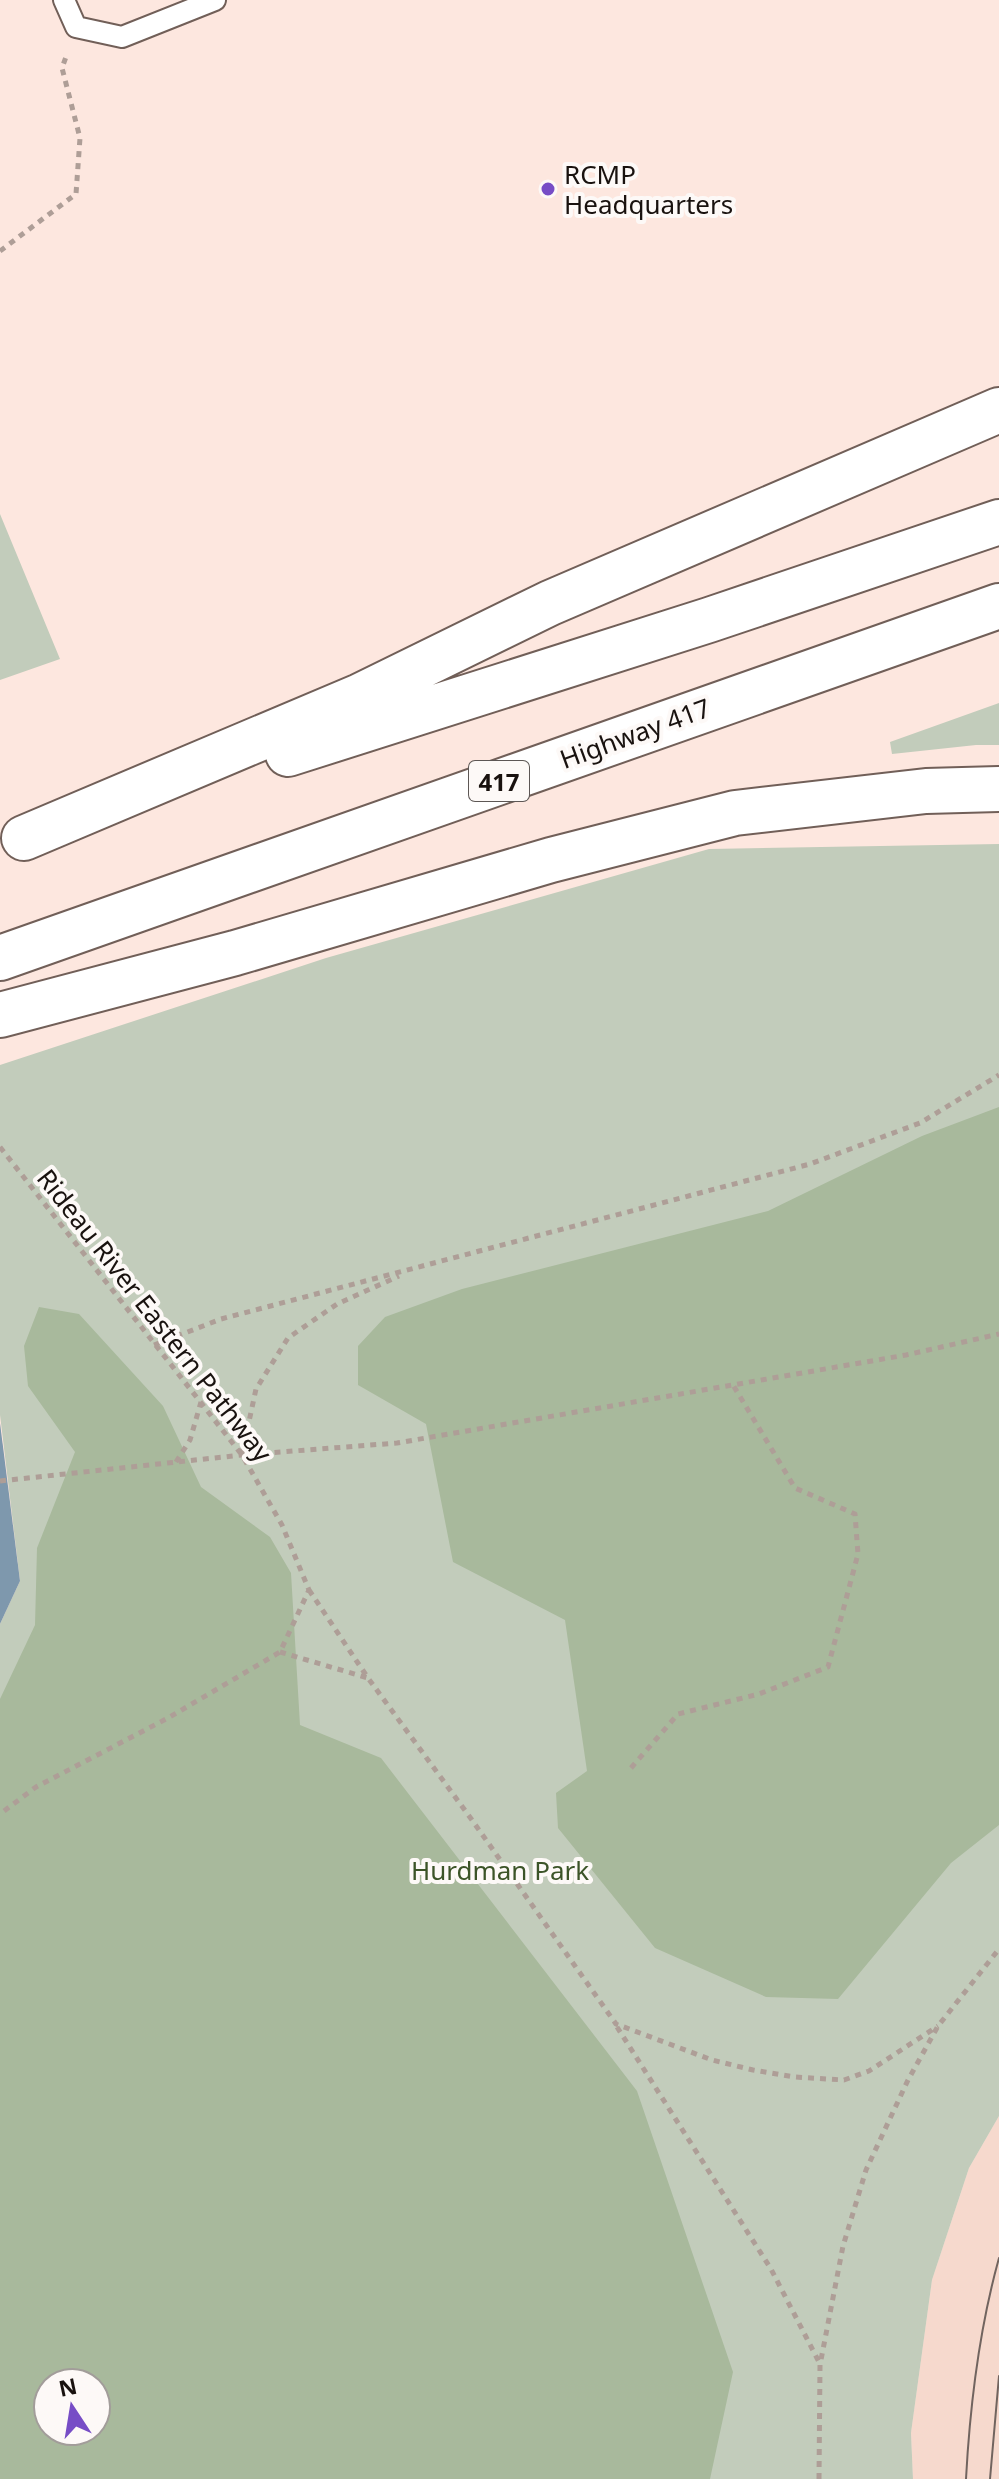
<svg xmlns="http://www.w3.org/2000/svg" width="999" height="2479" viewBox="0 0 999 2479" font-family="'Noto Sans',sans-serif">
	<rect width="100%" height="100%" fill="#fde7df"/>
	<!-- built -->
	<path fill="#f6d9cd" d="M999 2116V2479H913L911 2433 932 2280 969 2168Z"/>
	<!-- green -->
	<path fill="#c2ccbb" fill-rule="evenodd" d="M0 514 60 659 0 680Z
		M999 703V745H976L892 754 890 742Z
		M999 844V2116L969 2168 932 2280 911 2433 913 2479H0V1624L20 1581 0 1415V1065L326 958 709 849ZM48 2383H96V2431H48Z"/>
	<!-- forest -->
	<path fill="#a8b99c" fill-rule="evenodd" d="M999 1107V1825L951 1863 838 1999 766 1997 655 1948 558 1828 556 1793 587 1771 565 1620 453 1562 426 1424 358 1385V1346L385 1317 462 1289 768 1211 922 1136Z
		M39 1307 79 1314 163 1406 201 1487 270 1537 291 1573 300 1725 381 1758 637 2091 733 2372 710 2479H0V1699L35 1625 37 1548 75 1452 28 1386 24 1346ZM96 2383V2431H48V2383Z"/>
	<!-- water -->
	<path fill="#7e98ad" d="M0 1423 20 1581 0 1624Z"/>
	<g fill="none" stroke-linecap="round" stroke-linejoin="round">
		<!-- service casing -->
		<g stroke="#715f58" stroke-width="24">
			<path id="service" d="M64 0 76 27 122 37 215 0"/>
		</g>
		<!-- motorway casing -->
		<g stroke="#715f58" stroke-width="48">
			<path id="motorway" d="M288 754 709 620 999 522
				M24 838 360 696 550 603 999 410
				M0 958 999 606
				M0 1015 235 953 551 860 735 813 926 791 999 789"/>
		</g>
		<!-- path -->
		<path stroke="#ae9e97" stroke-width="5" stroke-dasharray="6 6" stroke-linecap="butt" d="M0 251 76 194 80 138 62 68 67 54
			M0 1147 242 1455 282 1525 309 1590 280 1652 168 1718 36 1787 0 1814
			M154 1345 221 1319 810 1164 920 1123 999 1075
			M242 1454 256 1389 288 1338 337 1304 399 1276
			M176 1462 190 1440 201 1402
			M0 1481 242 1455 397 1443 906 1355 999 1334
			M309 1590 368 1678 472 1820 616 2024 712 2060 753 2070 795 2077 844 2080 869 2071 938 2026
			M280 1652 368 1678
			M631 1768 678 1714 759 1694 828 1667 858 1554 855 1514 795 1488 733 1385
			M617 2027 771 2269 820 2364
			M819 2479 820 2365 843 2246 866 2170 908 2080 938 2026 999 1949"/>
		<!-- service -->
		<use href="#service" stroke="#fff" stroke-width="20"/>
		<!-- motorway -->
		<use href="#motorway" stroke="#fff" stroke-width="44"/>
		<!-- tram -->
		<path stroke="#71645f" stroke-width="2" d="M966 2479C970 2404 979 2330 999 2258
			M990 2479 999 2376"/>
	</g>
	<!-- markers -->
	<circle fill="#774dc6" stroke="#fdf9f7" stroke-width="3" cx="548" cy="189" r="8"/>
	<g text-anchor="middle" dominant-baseline="central" stroke-width="8" stroke-linejoin="round" paint-order="stroke">
		<!-- shield labels -->
		<rect fill="#fdf9f7" stroke="#5d5755" stroke-width="2" x="469" y="761" width="60" height="40" rx="6"/>
		<g font-size="24" font-weight="bold" fill="#19120f">
			<text x="499" y="781">417</text>
		</g>
		<!-- poi labels -->
		<g font-size="26" fill="#19120f" stroke="#fdf9f7" text-anchor="start">
			<text x="564" y="174">RCMP<tspan x="564" dy="30">Headquarters</tspan></text>
		</g>
		<!-- street labels -->
		<g font-size="26" fill="#19120f" stroke="#fdf9f7">
			<text transform="translate(635 733) rotate(-20)">Highway 417</text>
			<text transform="translate(155 1315) rotate(52)">Rideau River Eastern Pathway</text>
		</g>
		<!-- park labels -->
		<g font-size="26" fill="#3c5428" stroke="#fdf9f7">
			<text x="500" y="1870">Hurdman Park</text>
		</g>
	</g>
	<!-- north arrow -->
	<g transform="translate(72 2407) rotate(348)"><circle r="38" fill="#fdf9f7" stroke="#a29d9a" stroke-width="2"/>
	<path d="M0-6L14 30L0 20L-14 30Z" fill="#774dc6"/>
	<text y="-12" font-size="22" font-weight="bold" text-anchor="middle" fill="#19120f">N</text>
	</g>
</svg>
